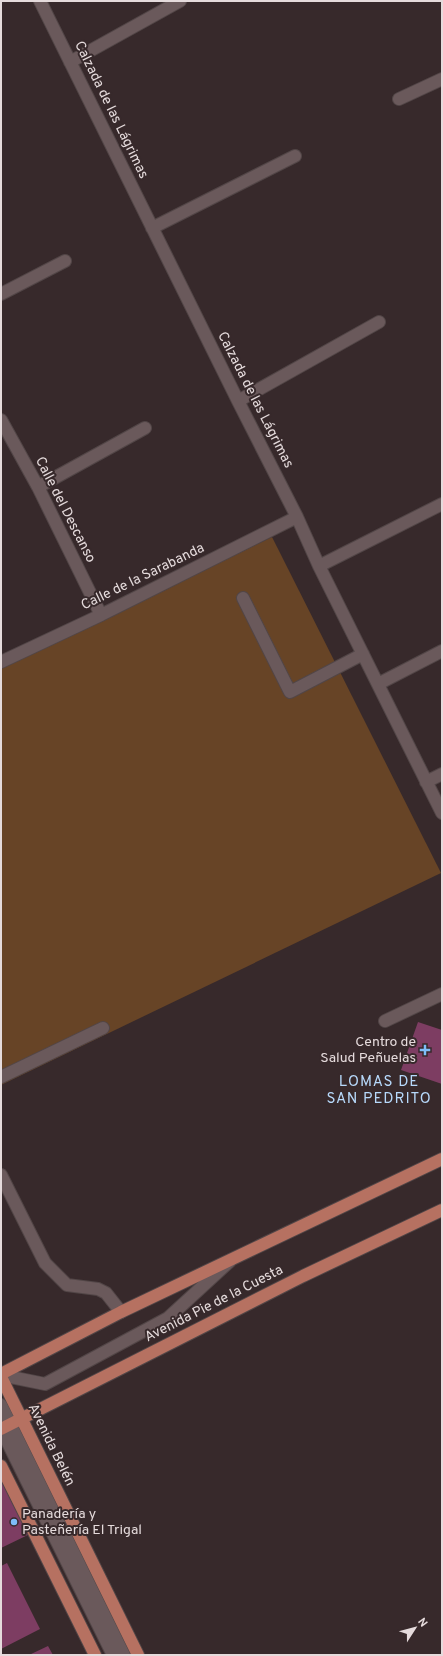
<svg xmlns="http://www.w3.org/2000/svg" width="443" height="1656" viewBox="0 0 443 1656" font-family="Overpass,sans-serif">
	<rect width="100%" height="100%" fill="#37292b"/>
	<!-- green -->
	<path fill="#674426" d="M272 537 441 873 1 1085V667Z"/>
	<!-- building -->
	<path fill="#7d3d62" d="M418 1022 442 1030V1084L401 1070Z
		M1 1473 32 1533 1 1548Z
		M7 1563 40 1629 1 1649V1566Z
		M48 1646 53 1655H29Z"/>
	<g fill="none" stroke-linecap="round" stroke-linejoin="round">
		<!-- minor casing -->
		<g stroke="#524647" stroke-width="14">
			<path id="minor" d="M40 1 238 401 297 517 319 566 442 813
				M70 62 180 1
				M399 99 442 79
				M152 228 295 156
				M1 294 65 261
				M238 401 379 322
				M1 420 38 487 101 615
				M38 487 145 428
				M319 566 442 504
				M243 598 290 692 363 654
				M1 662 101 615 297 517
				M378 684 442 651
				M426 782 442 774
				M385 1021 442 994
				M1 1077 103 1028
				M1 1175 45 1263 67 1285 98 1289 106 1293 121 1312
				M1 1375 45 1384 168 1318 230 1261
				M1 1405 124 1655
				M1 1429 113 1655"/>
		</g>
		<!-- major casing -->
		<g stroke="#524647" stroke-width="14">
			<path id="major" d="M1 1374 121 1312 442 1159
				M1 1377 138 1655
				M1 1429 303 1276 442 1210
				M1 1466 95 1655"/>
		</g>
		<!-- minor -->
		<use href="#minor" stroke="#6a595b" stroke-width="12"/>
		<!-- major -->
		<use href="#major" stroke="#b67161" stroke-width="12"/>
	</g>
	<!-- markers -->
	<g fill="#7ebdf9" stroke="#37292b" stroke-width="1.5">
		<path d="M423 1044h4v4h4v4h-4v4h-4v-4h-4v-4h4z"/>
		<circle cx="14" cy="1522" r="4"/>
	</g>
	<g text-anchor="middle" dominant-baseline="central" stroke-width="4" stroke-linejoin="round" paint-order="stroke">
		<!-- street labels -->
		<g font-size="14" fill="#e5dbdc" stroke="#37292b">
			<text transform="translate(111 110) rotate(64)">Calzada de las Lágrimas</text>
			<text transform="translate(255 400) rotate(63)">Calzada de las Lágrimas</text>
			<text transform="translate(65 510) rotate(63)">Calle del Descanso</text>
			<text transform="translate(143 577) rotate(-26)">Calle de la Sarabanda</text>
			<text transform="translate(214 1304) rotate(-27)">Avenida Pie de la Cuesta</text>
			<text transform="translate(51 1445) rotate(64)">Avenida Belén</text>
		</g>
		<!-- poi labels -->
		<g font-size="14" fill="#e5dbdc" stroke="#37292b" text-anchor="end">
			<text x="416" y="1042">Centro de<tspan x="416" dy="16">Salud Peñuelas</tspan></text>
			<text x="22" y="1514" text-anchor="start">Panadería y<tspan x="22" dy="16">Pasteñería El Trigal</tspan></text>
		</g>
		<!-- neighbourhood labels -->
		<g font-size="15" letter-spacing="1" fill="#b7d9fb" stroke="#37292b">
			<text x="379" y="1082">LOMAS DE<tspan x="379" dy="17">SAN PEDRITO</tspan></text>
		</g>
	</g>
	<!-- border -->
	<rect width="443" height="1656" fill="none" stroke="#e5dbdc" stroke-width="4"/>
	<!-- north arrow -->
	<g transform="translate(415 1628) rotate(54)" stroke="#37292b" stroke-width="3" paint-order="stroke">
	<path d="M0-3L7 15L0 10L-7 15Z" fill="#e5dbdc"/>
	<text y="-6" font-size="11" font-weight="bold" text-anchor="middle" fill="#e5dbdc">N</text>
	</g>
</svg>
